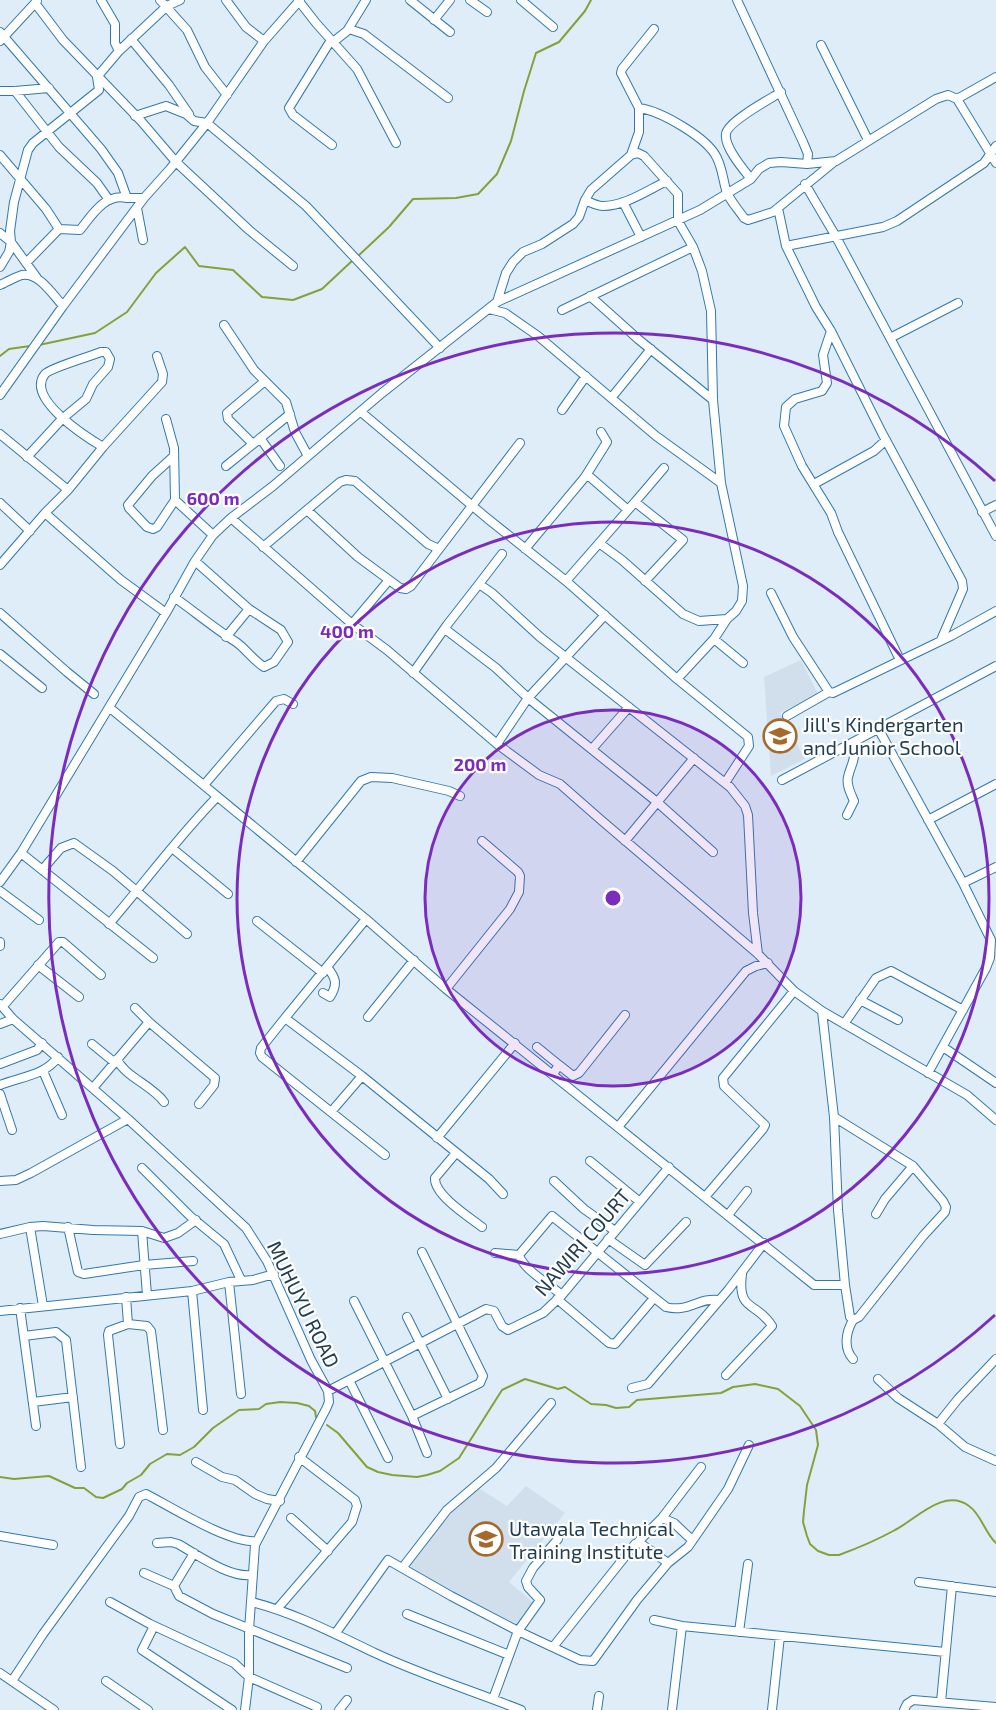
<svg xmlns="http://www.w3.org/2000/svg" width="996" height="1710" viewBox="0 0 996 1710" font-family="'Exo 2',sans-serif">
	<rect width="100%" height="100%" fill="#dfedf8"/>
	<!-- built -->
	<path fill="#d1dfed" d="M801 660 818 694 780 713 805 759 771 776 764 677Z
		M475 1486 507 1506 526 1486 565 1513 509 1582 534 1603 517 1629 406 1566Z"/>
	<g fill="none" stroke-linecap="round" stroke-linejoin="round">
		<!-- stream -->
		<path stroke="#85a139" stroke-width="2" d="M357 257 389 227 413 199 456 198 478 194 497 174 511 141 524 91 536 53 559 42 585 11 591 0
			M39 345 95 333 127 312 156 273 185 247 199 266 233 270 262 297 293 300 322 289 353 260
			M0 356 9 349 30 346
			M327 1425 338 1433 367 1467 378 1472 392 1475 417 1477 427 1475 440 1471 459 1458 502 1390 525 1379 558 1389 565 1387 591 1404 606 1405 616 1408 629 1407 637 1400 721 1393 733 1387 755 1384 778 1389 800 1406 816 1430 818 1445 807 1485 804 1511 803 1522 807 1536 810 1544 818 1551 829 1555H839C858 1548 877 1540 895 1530 915 1520 944 1487 969 1506 981 1514 985 1533 996 1543
			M0 1477 14 1479 49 1476 75 1488H84L96 1497 103 1498 122 1489 127 1483 141 1475 150 1464 167 1454 180 1455 194 1447 213 1428 239 1410 259 1409 266 1404 280 1402 297 1403 309 1406 315 1411 316 1417"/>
		<!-- minor casing -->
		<g stroke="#3279ab" stroke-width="10">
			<path id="minor" d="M160 0 187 30 205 67 227 95
				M226 0 246 27 264 41
				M298 0 316 23 357 69 396 143
				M300 0 264 41 207 123 306 206 440 348
				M410 0 450 32
				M470 0 487 12
				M521 0 553 27
				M737 0 803 142 808 154 807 164
				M35 3 63 40 141 121 176 162 249 230 293 266
				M434 20 450 0
				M349 29 364 34 448 98
				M0 32 101 149 118 173 127 198H144
				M131 39 169 85 189 114
				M331 40 289 108 293 115 332 145
				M0 41 37 1
				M333 42 347 31 366 0
				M821 45 868 140
				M119 51 167 6 180 0
				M0 91H15L49 88
				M15 91 59 147 97 183 109 200
				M957 99 996 77
				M639 108C661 111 708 138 717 158 722 168 723 179 726 190 729 200 738 209 744 218L748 220 773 212 834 162
				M0 155 46 209 59 229
				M631 155 639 132V108L621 73 622 69 654 29
				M751 179C743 169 724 147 726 134 727 122 770 99 781 92
				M805 184 835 235 996 536
				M585 200C591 203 597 206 603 206 625 206 648 190 667 181
				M623 202 641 237
				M137 208 143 240
				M778 208 786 246 816 307 831 331 882 433 962 581 963 589 941 640
				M0 233 11 242 9 252 0 267
				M786 246 883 227 897 221 984 163 996 146
				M26 263 59 229 80 230C92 215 105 193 127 198
				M37 278 11 242 10 231 14 202 28 150 33 143 99 90 97 77 119 51 115 43V24L101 0
				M0 285C7 282 15 277 22 275 39 272 53 295 63 306L144 198 170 169 207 123 194 121 186 114 166 106 135 116
				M590 296 638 339 713 400
				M497 302 506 273 513 262 523 252 542 244 573 224 579 217 585 200 591 190 631 155 638 153 644 156 678 194V221L693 247 702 271 711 311 713 400 721 483 743 586 742 601 736 611 727 619 714 639 677 679
				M489 309 505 313 538 336 656 436 721 483
				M562 310 693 247
				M224 325 254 370 286 402 295 432 308 456
				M831 331 823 355 827 383 822 391 795 399 786 407 784 426 802 466 831 513 838 532 900 660
				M890 338 958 303
				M0 395 63 306
				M612 397 651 349
				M562 410 586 376
				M361 412 488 519 566 581 677 679 748 737 749 746 725 783
				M166 419 174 448 175 500 213 535
				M0 434 68 490 45 513 121 580 166 613 21 853 0 882
				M260 438 280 466
				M253 444 228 419 227 413 265 381
				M174 456 152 476 128 505 129 508 147 527 153 529 157 527 175 500
				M27 457 62 419 86 399 93 384 108 367 110 359 106 352H101C91 356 50 368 45 374 25 398 86 437 103 447L162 382 163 374 157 356
				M226 466 290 414
				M585 477H590L628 510
				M814 484 874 451 886 440
				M68 490 103 447
				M635 502 664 468
				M0 503 30 531
				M307 510 358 557 400 588 406 589 411 586 439 549
				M982 512 996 505
				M231 518 352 624 387 650 497 744 539 775 560 784 601 820 758 954 794 991 822 1011 967 1095 996 1120
				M599 543 622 560 683 614 699 621 727 619
				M263 547 340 482 346 480 355 481 428 544 439 549 520 443
				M525 549 585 477 607 442 601 432
				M502 554 479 584 492 593 540 637 730 787 745 806 748 815 753 913 758 954
				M0 565 45 513
				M566 581 635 502 683 540 645 581
				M771 593 793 637 829 692 833 693 951 636 996 611
				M174 597C195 612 214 628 236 642 244 647 253 660 264 667L274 662 288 642 281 630 249 609 195 561
				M0 613 67 672 94 694
				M166 613 195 561 213 535 231 518 273 486 382 393 497 302 700 210 751 179 759 169 769 163 781 162 807 164 836 161 936 99 948 95 957 99 996 163
				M352 624 389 580
				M445 629 496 668 528 698 605 615
				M226 637 249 609
				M714 639 743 663
				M0 654 42 688
				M413 673 447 625 479 584
				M110 708 366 919 446 989 814 1285H845L850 1317 853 1320 859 1317 923 1236 945 1212 946 1207 943 1201 913 1166 834 1117
				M787 716 829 692
				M879 730 963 883 991 940 990 958 986 968 928 1073
				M497 744 528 698 657 802 713 852
				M592 749 629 707
				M782 780 996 666
				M204 785 276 701 284 699 293 704
				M847 815 854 801C851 794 846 785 848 777 852 761 856 762 853 743
				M928 820 996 784
				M625 841 694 758
				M172 848 228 894
				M21 853 153 958
				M296 862 361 781 371 777 392 778 449 791 460 796
				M42 870 61 848 74 843 113 871 187 934
				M963 883 996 867
				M0 891 39 920
				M366 919 285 1018 362 1076 489 1179 503 1194
				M257 921 323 973
				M109 924C145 882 178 837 217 797
				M0 942V946
				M38 965 79 997
				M446 989 510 909 519 892 520 876 518 872 482 841
				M323 993 330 997C338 984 336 978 327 967
				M860 1000 898 1020
				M0 1004 13 1019 128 1119 246 1228 267 1261 311 1360 328 1391 329 1402 326 1409 255 1545 249 1630V1677L245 1710
				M3 1006 59 942H63L101 975
				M135 1008 149 1022
				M822 1011 834 1117 838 1210 845 1285
				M368 1017 414 960
				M285 1018 261 1048 260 1053 262 1057 385 1155
				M0 1024 13 1019
				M844 1024 876 978 891 971 963 1010
				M92 1044 114 1062
				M537 1047 559 1065
				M943 1047 996 1083
				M117 1059C124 1076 153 1086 164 1102
				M0 1064 37 1050 42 1043
				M43 1071 62 1115
				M553 1074 559 1065 573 1076 579 1073 625 1015
				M0 1085C20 1077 46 1075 58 1057
				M93 1088 149 1022 215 1078 214 1085 199 1104
				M0 1094 12 1130
				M331 1112 362 1076
				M618 1127 746 971 756 966 768 963
				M437 1138 515 1043
				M456 1153 435 1178C434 1195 469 1217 482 1227
				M590 1161 640 1202
				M142 1168 190 1216 224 1244 241 1280
				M0 1181 16 1180 31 1173 128 1119
				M554 1181 584 1209 615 1231
				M705 1197 763 1129 765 1125 724 1086 723 1078 794 991
				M876 1214 885 1199 913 1166
				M728 1215 747 1191
				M68 1227 78 1272 84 1274 144 1265 193 1261
				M142 1231 147 1295
				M0 1234 30 1227
				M608 1239 645 1265 686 1222
				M495 1253 519 1255
				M229 1282 241 1394
				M192 1291 203 1410
				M562 1295C550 1285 523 1269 519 1255L552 1216 666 1307C688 1313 699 1297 719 1300
				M557 1299 609 1343 615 1344 654 1298
				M354 1301 412 1416 427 1453
				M43 1306 30 1227 43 1226 93 1230 142 1231 164 1238 178 1233 196 1220
				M20 1308 36 1426
				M0 1311 192 1291 229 1282 253 1280 274 1274
				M407 1317 448 1399
				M853 1320C846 1332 843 1348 853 1359
				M128 1324 147 1326 151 1331 163 1430
				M24 1336 56 1332 66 1340 81 1467
				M726 1375 772 1326C757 1301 737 1313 742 1274
				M878 1379 898 1398 938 1424 965 1447 996 1461
				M349 1380 388 1458
				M632 1388 648 1384 729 1289 764 1243
				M328 1391 486 1309 494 1311 502 1326 508 1330 543 1313 562 1295 669 1167
				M33 1402 73 1397
				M412 1416 480 1383 483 1376 422 1252
				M938 1424 958 1399 996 1359
				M120 1444 108 1335 109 1331 128 1324 126 1297
				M196 1462 222 1477 235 1480 255 1494 267 1499 280 1501
				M291 1518 328 1551
				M662 1518 674 1523 692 1540
				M0 1536 53 1545
				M638 1542 662 1518 701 1467
				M157 1543 171 1542 178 1544C198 1555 229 1578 252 1575
				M403 1567 447 1510 496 1468 551 1403
				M144 1573 174 1586
				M919 1582 996 1592
				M174 1586 179 1596 213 1614 347 1668
				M174 1586 194 1553
				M110 1602 150 1624 234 1663 249 1677 317 1707
				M252 1602C295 1613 335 1634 375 1653 422 1675 473 1691 521 1710
				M278 1608 352 1522 357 1506 355 1500 299 1457
				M407 1614 509 1655
				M654 1620 682 1626 945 1652
				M154 1626 142 1650 232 1710
				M739 1632 748 1564
				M335 1634 388 1560 451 1596 518 1631 580 1660 593 1661 637 1600 668 1563 688 1547 728 1489 749 1445
				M553 1647 635 1544 640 1543 668 1563
				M0 1673 54 1710
				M12 1681 43 1634 129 1516 139 1497 146 1494C173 1508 230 1544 257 1541
				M106 1681 148 1710
				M493 1699 518 1631 540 1600 528 1587 526 1581 533 1568 558 1539
				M941 1702 952 1586
				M339 1710 347 1700
				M597 1710 599 1696
				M672 1710 682 1626
				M772 1710 780 1636
				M904 1710 907 1704 913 1700 996 1707"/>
		</g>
		<!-- minor -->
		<use href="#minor" stroke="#fff" stroke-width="8"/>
	</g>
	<!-- distance rings -->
	<circle cx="613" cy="898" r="188" fill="#7b2cbf" fill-opacity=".12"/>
	<g fill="none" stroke="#7b2cbf" stroke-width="3">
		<circle cx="613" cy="898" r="188"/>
		<circle cx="613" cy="898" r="376"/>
		<path d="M995 1315A565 565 0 1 1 995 481"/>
	</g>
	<!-- icons -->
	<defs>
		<g id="school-ring" transform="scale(1.725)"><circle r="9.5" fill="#fff" stroke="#a5692b" stroke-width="1.5"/><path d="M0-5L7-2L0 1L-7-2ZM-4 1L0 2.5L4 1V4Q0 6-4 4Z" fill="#a5692b"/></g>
		<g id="university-ring" transform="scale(1.725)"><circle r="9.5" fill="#fff" stroke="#a5692b" stroke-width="1.5"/><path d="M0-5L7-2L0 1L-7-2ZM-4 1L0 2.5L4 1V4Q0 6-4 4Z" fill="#a5692b"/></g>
	</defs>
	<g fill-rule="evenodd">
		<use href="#school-ring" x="780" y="736"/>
		<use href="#university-ring" x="486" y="1539"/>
	</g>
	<g text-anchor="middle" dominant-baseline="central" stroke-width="4.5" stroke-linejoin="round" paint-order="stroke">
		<!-- poi labels -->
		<g font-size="20" fill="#203d53" stroke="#fff" text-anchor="start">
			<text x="803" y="724">Jill's Kindergarten<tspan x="803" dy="23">and Junior School</tspan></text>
			<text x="509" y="1528">Utawala Technical<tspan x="509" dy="23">Training Institute</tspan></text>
		</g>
		<!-- street labels -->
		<g font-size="20" fill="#203d53" stroke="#fff">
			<text transform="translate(582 1242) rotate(-49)">NAWIRI COURT</text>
			<text transform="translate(304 1304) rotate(64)">MUHUYU ROAD</text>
		</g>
	</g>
	<circle cx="613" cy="898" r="9" fill="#7b2cbf" stroke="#fff" stroke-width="3"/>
	<g font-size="18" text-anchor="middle" font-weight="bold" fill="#7b2cbf" stroke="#fff" stroke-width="4.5" stroke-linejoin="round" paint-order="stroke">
		<text x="213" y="505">600 m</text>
		<text x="347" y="638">400 m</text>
		<text x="480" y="771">200 m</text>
	</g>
</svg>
